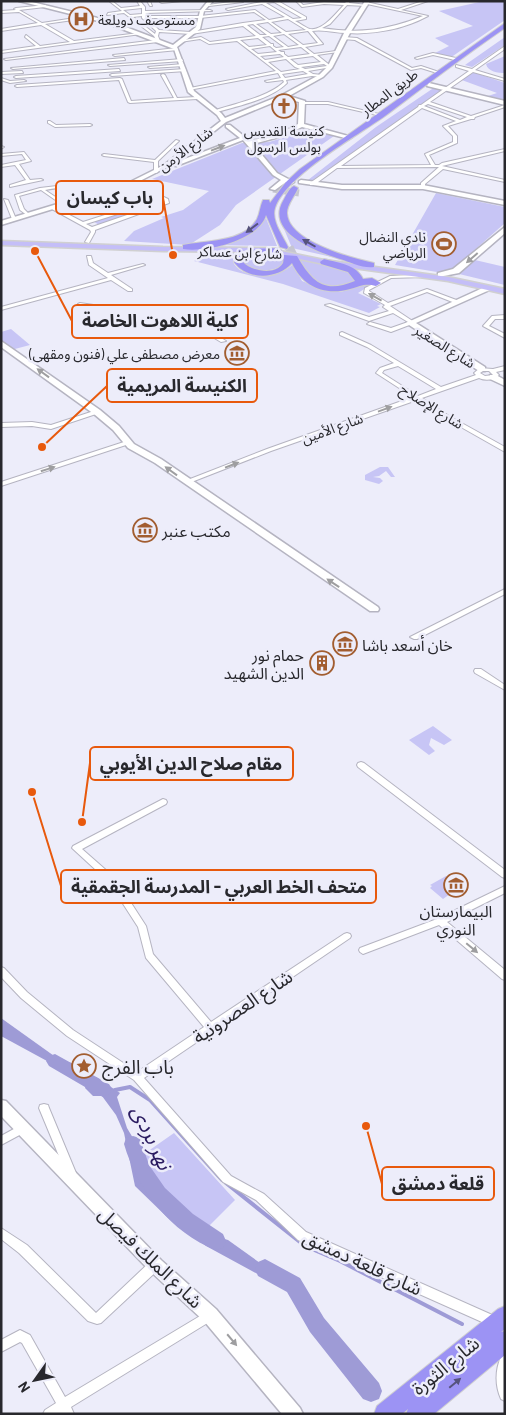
<svg xmlns="http://www.w3.org/2000/svg" width="506" height="1415" viewBox="0 0 506 1415" font-family="Barlow,'Noto Sans Arabic',sans-serif">
	<rect width="100%" height="100%" fill="#ededfa"/>
	<!-- green -->
	<path fill="#c7c5f5" d="M484 1H505V20L450 58 433 54 449 46 435 38 473 26 439 11Z
		M505 37V45L472 67 465 65Z
		M505 56V73C498 73 488 72 486 64Z
		M470 71 505 83V103L482 98 497 93 459 79Z
		M435 87 444 89 316 181 308 180 376 127Z
		M306 128 334 136 236 205 220 225 189 245 124 241 134 231 164 218 161 217 183 210 209 191 152 179 242 143 269 142 293 135Z
		M436 193 505 207V223L451 271 443 273 395 265Z
		M157 201 164 204 99 225 93 221Z
		M266 218 277 246 213 245C233 239 253 236 266 218Z
		M282 224 289 230 345 260 292 248Z
		M245 252 236 257 233 262C242 281 281 278 293 264L302 281 324 290 341 292 364 284H372L358 293 381 304 377 306 380 307 369 313 283 284 194 261 210 253Z
		M263 253 282 256 284 264C270 274 257 271 242 264V260L247 256Z
		M298 259 345 269 351 272 355 281C346 289 324 289 314 282 307 277 303 266 298 259Z
		M475 260 505 267V285L459 274Z
		M11 329 30 345 11 350 1 343V332Z
		M380 467H388L395 477H391L386 471 379 476 373 477 380 478 383 481 379 484 365 480V475Z
		M433 726 452 740 444 745 431 738 429 745 435 751 429 755 409 740Z
		M446 876 460 887 443 899 430 888 432 886 430 885Z
		M174 1133 235 1200 207 1228 187 1215 148 1172 144 1154Z"/>
	<!-- water -->
	<path fill="#9e9bd6" d="M1 1018 57 1058 74 1064 64 1074 47 1061 1 1036Z
		M96 1077 120 1093 117 1097 127 1128 139 1148 138 1159 143 1173 167 1203 200 1232 228 1240 281 1278 274 1283 206 1246 168 1218 135 1186 124 1133 116 1115 102 1096H93L85 1088 87 1080Z"/>
	<g fill="none" stroke-linecap="round" stroke-linejoin="round">
		<!-- stream -->
		<path stroke="#9e9bd6" stroke-width="4" d="M115 1090 130 1087 150 1100 222 1180
			M226 1183 305 1246 340 1261 462 1324"/>
		<!-- river -->
		<path fill="#9e9bd6" fill-rule="evenodd" d="M55 1054 109 1084 112 1089 109 1094 103 1097 97 1094 49 1066 46 1061 49 1056Z
			M133 1136 140 1138 149 1165 165 1188 193 1214 223 1234 226 1241 223 1248 216 1250C171 1233 137 1189 124 1144L126 1138Z
			M265 1259 300 1278 324 1318 379 1383 382 1391 379 1399 371 1402 363 1399 310 1332 287 1292 258 1276 255 1269 258 1262Z"/>
		<!-- secondary-tunnel -->
		<path stroke="#c6c6d1" stroke-width="7" stroke-dasharray="7 4" stroke-linecap="butt" d="M273 189 299 193"/>
		<!-- highway-tunnel -->
		<path stroke="#c6c6d1" stroke-width="9" stroke-dasharray="9 4.5" stroke-linecap="butt" d="M289 247 294 258"/>
		<!-- street casing -->
		<g stroke="#b5b4c1" stroke-width="2">
			<path id="street" d="M109 1H112L121 8 140 6 137 1H140L145 7V11L210 10 212 11 145 13 149 14 145 16H200L255 10 269 20 285 17 262 4 228 10 226 9 266 1H278L306 17V19L295 21C300 23 306 28 310 29 323 31 336 13 344 5L324 4 302 7 296 1H299L303 5 324 2 345 3 347 1H350L349 3 368 5 366 6 347 5 330 24 322 28C359 34 388 30 423 16L367 4 366 2 398 9 423 1H428L401 10 428 16C404 29 374 35 347 33 335 33 323 29 312 31L323 44 305 47 314 54 336 51 338 52 317 55 332 67 308 71 313 74 322 75V77L312 76 286 80 287 83C271 99 239 106 217 112H216V110C237 103 268 97 284 82L283 80 267 82 265 81 281 78 278 73 189 90 190 88 276 71 237 41 209 44 200 39 180 42 178 41 201 37 210 42 256 36 243 26 191 34 159 32 158 36 160 41 158 42 6 60 4 59 156 40 154 36 124 13 107 15 108 13 122 11ZM274 2 302 18 293 19 266 3ZM142 8V14L130 15 123 10ZM254 12 266 20 243 23 191 32 159 30 154 25H199L200 23H152L146 18H200ZM142 16V18L156 31 155 34 133 17ZM288 19 306 30 286 32 271 22ZM268 22 282 33 271 34 256 24ZM253 24 267 35H260L247 25ZM308 31 318 43 303 45 288 34ZM284 34 299 45 288 47 273 36ZM269 36 284 47 276 48 273 46V44H271L262 37ZM258 38 267 45 249 47 240 40ZM270 46 277 52 258 54 251 49ZM301 47 310 54 288 57 284 54V52H281L278 50ZM280 54 284 57 265 60 260 56ZM313 56 321 62 298 65 290 59ZM286 59 295 67 300 69 281 72 268 62ZM324 64 327 66 305 69 301 67ZM303 71 308 74 285 78 282 74Z
				M147 1H150L152 6H150Z
				M161 1H182L162 3 160 2Z
				M239 1 243 2 209 6 207 5Z
				M46 5 45 7 19 10 42 23 88 16 87 18 45 24 74 41 139 33 141 34 1 53V51L36 46 25 37 26 35 40 46 70 42 41 25 1 31V29L38 23 19 12 1 13V11L16 10 14 9 16 8Z
				M344 37 357 38 412 68 421 66 439 72 437 73 421 68 411 70 355 40 343 39Z
				M505 46V49L475 70 505 79V81L473 72 430 102 471 116 505 105V107L475 117 474 119H471L448 126 457 136V143L429 155 435 165H439L442 163 505 149V151L442 166 505 180V182L443 169 425 184V187L423 188 421 187V183L439 167 337 168 314 185H310V183L418 107 419 105H421L469 71 456 67V65L472 69ZM428 104 467 117 460 120 424 106ZM422 108 456 121 443 126 453 136V142L425 154 431 165 341 166Z
				M177 48 178 50 115 56 113 55Z
				M433 53 456 58 457 59 455 60 433 55 417 59 415 58Z
				M124 58 125 60 13 69 11 68Z
				M182 59 183 61 110 66 108 65Z
				M183 64 184 66 150 68 148 67Z
				M119 69 120 71 16 78 14 77 16 76Z
				M185 69 186 71 112 76 110 75 112 74Z
				M22 71 23 73 1 74V72Z
				M163 74 165 75 177 98 197 97 199 98 197 99 130 103 128 102 119 80 17 87 15 86 17 85 120 78 122 79 131 101 174 98 161 75Z
				M1 78 10 81 24 80 26 81 10 83 1 80Z
				M302 102H328L383 115 381 116 328 104H301Z
				M48 121H50L56 125 90 124 92 125 90 126 55 127 48 123Z
				M176 140 179 141 158 161V172L156 173 154 172V162L104 156 102 155 104 154 155 160Z
				M1 146 4 147 1 149Z
				M24 152 31 161 19 164 30 180 41 179 43 180 10 187V185L26 180 15 165 1 167V165L26 160 22 154 1 156V154Z
				M132 182 168 199 169 203 95 230V232L89 243 85 242 91 232 90 230 50 208 54 207 83 222 158 198 130 184V183ZM162 200 165 202 92 227 86 224Z
				M74 184 96 187 109 192 107 193C86 187 67 186 45 190L66 204V206H64L41 190 19 196 24 209 30 215 28 216 20 210 15 195 40 188Z
				M4 199 8 200 16 219V220L12 219Z
				M87 256H91L93 263 108 273 143 264 145 265 111 275 132 289V291H128L111 280 1 310V307L108 278 89 265Z
				M422 275H424V277L391 278 369 290V291L388 303 427 289 459 301V303H455L427 292 390 306 414 322 412 324 391 332 367 324 370 322 391 328 408 322 393 313 369 321 325 305 330 304 369 317 389 311 383 307 385 305 364 293 365 288 390 276Z
				M80 303 154 314 187 327 210 331 226 341 221 342 206 333 184 329 151 316 78 306V304Z
				M505 315V319H495L489 326 505 334V338L483 326 492 316Z
				M342 332 371 345 441 387 476 375 474 373 480 368 493 369 505 366V370L496 372 499 375C493 380 486 381 479 378L422 398 449 416 505 447V452L445 418 417 400 271 451 189 483H185V481L267 449 413 397 376 373 380 368 394 363 367 347 340 335V333ZM398 366 436 389 418 396 382 373 384 370ZM483 371H489L493 375 485 376 480 373Z
				M97 410 99 411V413L51 429 32 426 1 427V423L32 422 51 425Z
				M127 441 130 443 129 444 1 486V482Z
				M505 589V594L417 639H414L410 637Z
				M475 669H481L505 685V690L475 673 474 671Z
				M361 762 364 763 505 870V878L502 877 358 767 357 765 358 763Z
				M163 799 166 800 167 802 166 804 82 849 115 878 146 926 153 954 211 1022 344 934 347 933 350 934 351 936 350 938 144 1078 231 1176 264 1194 306 1232 499 1318 501 1322 499 1326 495 1328 491 1326 298 1240 256 1200 223 1182 134 1080 67 1036 21 998 1 977V967L4 968 27 992 73 1030 137 1072 204 1027 146 958 138 927 109 882 72 848 73 846Z
				M505 886V893L447 922 505 970V980L502 979 439 925 363 954 360 952 359 950 360 948 437 919Z
				M44 1104 48 1105 49 1108 76 1173 75 1176 71 1178 67 1176 66 1173 39 1108 40 1105Z
				M23 1124 27 1125 28 1128 27 1131 1 1145V1136Z
				M1 1228 27 1245 96 1313 151 1261 155 1260 159 1261 160 1265 159 1269 101 1323 97 1324 88 1321 19 1253 1 1239Z
				M210 1310 214 1311 216 1315 214 1319 71 1407 74 1414H43L45 1410 56 1403 22 1343 20 1342 1 1352V1340L20 1330 30 1335 65 1397Z
				M505 1355V1401L501 1399C495 1386 495 1370 501 1357Z"/>
		</g>
		<!-- secondary casing -->
		<g stroke="#b5b4c1" stroke-width="3">
			<path id="secondary" d="M19 1H28L110 21 173 45 196 27 200 11 208 1H213L204 11 200 29 177 47 194 91 221 113 225 118 282 95 319 75 328 66 344 33 365 1H370L350 33 332 68 323 77 289 96 305 101 304 124 352 137 349 139 302 127 283 136 253 144 277 173 294 182 291 184 286 182 275 190 270 189 281 180 273 175 243 140 176 166 171 165 134 184 1 225V221L130 182 164 165 221 121 217 115 188 92 174 49 106 23ZM284 98 299 102 298 124 279 134 250 141 230 125H226V127L240 138 174 163 226 122Z
				M429 83 505 101V105L427 86Z
				M301 180 342 185H423L505 201V205L423 189H342L299 183V181Z
				M505 227V233L459 273 438 277V273L453 269Z
				M487 286 494 288 416 323 485 367V371H479L406 323Z
				M1 341 100 410 119 426 134 444 161 459 378 607 379 609 378 611H370L155 463 128 448 113 430 94 414 1 347Z
				M490 375H496L505 380V386L490 379Z
				M1 1100 6 1101 161 1260 216 1309 300 1408 303 1414H282L204 1321 149 1270 1 1116Z"/>
		</g>
		<!-- primary casing -->
		<g stroke="#d0d0d1" stroke-width="3">
			<path id="primary" d="M1 241 163 247 266 248 324 260 448 277 505 289V294L448 281 324 264 266 252 163 251 1 245Z"/>
		</g>
		<!-- highway casing -->
		<g stroke="#d0d0d1" stroke-width="2">
			<path id="highway" d="M505 23V28C464 56 425 86 385 116 357 136 286 175 275 208 271 221 283 236 288 247L287 249 280 247 266 215C259 240 206 253 183 249V245C205 240 244 243 257 219 260 213 260 206 263 200H269L270 203 286 182 300 169Z
				M294 186 298 188C295 196 287 204 287 213 288 242 352 258 374 263V267C364 269 350 262 340 259 318 252 265 233 283 201 286 196 289 188 294 186Z
				M278 248 282 251 281 253 253 255 243 262C250 271 276 276 283 263 284 260 283 258 284 255L297 256C312 282 324 294 355 281L348 272 321 264 320 262 324 259C339 263 356 264 363 279L372 278 381 283 376 286C365 283 361 286 350 289 325 296 303 287 292 263 277 280 247 280 234 262 244 247 261 249 278 248Z
				M505 1306V1329L501 1332 505 1331V1355L434 1414H406L408 1409 402 1414H374L377 1406 498 1309Z"/>
		</g>
		<!-- street -->
		<use href="#street" fill="#fff" fill-rule="evenodd"/>
		<!-- secondary -->
		<use href="#secondary" fill="#fff" fill-rule="evenodd"/>
		<!-- primary -->
		<use href="#primary" fill="#c4bef8" fill-rule="evenodd"/>
		<!-- highway -->
		<use href="#highway" fill="#9c93f4" fill-rule="evenodd"/>
	</g>
	<!-- one-way arrows -->
	<defs><path id="oneway-solid" d="M-6-.8H1V-3.2L6.5 0L1 3.2V.8H-6Z" transform="scale(1.25)"/></defs>
	<g fill="#9e9ea0">
		<use href="#oneway-solid" transform="translate(218 148) rotate(-21)"/>
		<use href="#oneway-solid" transform="translate(472 258) rotate(139)"/>
		<use href="#oneway-solid" transform="translate(375 297) rotate(-151)"/>
		<use href="#oneway-solid" transform="translate(43 373) rotate(-144)"/>
		<use href="#oneway-solid" transform="translate(385 409) rotate(-20)"/>
		<use href="#oneway-solid" transform="translate(232 465) rotate(-21)"/>
		<use href="#oneway-solid" transform="translate(48 469) rotate(-17)"/>
		<use href="#oneway-solid" transform="translate(171 471) rotate(-144)"/>
		<use href="#oneway-solid" transform="translate(333 583) rotate(-146)"/>
		<use href="#oneway-solid" transform="translate(472 948) rotate(40)"/>
		<use href="#oneway-solid" transform="translate(232 1340) rotate(50)"/>
	</g>
	<g fill="#56537d">
		<use href="#oneway-solid" transform="translate(252 228) rotate(143)"/>
		<use href="#oneway-solid" transform="translate(309 243) rotate(-150)"/>
		<use href="#oneway-solid" transform="translate(455 1383) rotate(-40)"/>
	</g>
	<!-- icons -->
	<defs>
		<g id="hospital-ring" transform="scale(1.25)"><circle r="9.5" fill="#ededfa" stroke="#a25d30" stroke-width="1.5"/><path d="M-5-5h3v3.5h4V-5h3V5h-3V1.5h-4V5h-3Z" fill="#a25d30"/></g>
		<g id="church-ring" transform="scale(1.25)"><circle r="9.5" fill="#ededfa" stroke="#a25d30" stroke-width="1.5"/><path d="M-1.2-6h2.4v3.5h3.3v2.4h-3.3V6h-2.4V-.1h-3.3v-2.4h3.3Z" fill="#a25d30"/></g>
		<g id="stadium-ring" transform="scale(1.25)"><circle r="9.5" fill="#ededfa" stroke="#a25d30" stroke-width="1.5"/><path d="M0-5a6.5 5 0 1 0 0 10a6.5 5 0 1 0 0-10ZM-3.5-1.8h7v3.6h-7Z" fill="#a25d30"/></g>
		<g id="museum-ring" transform="scale(1.25)"><circle r="9.5" fill="#ededfa" stroke="#a25d30" stroke-width="1.5"/><path d="M0-6L6-3V-2H-6V-3ZM-5-1h2V3h-2ZM-1-1h2V3h-2ZM3-1h2V3H3ZM-6 4H6V6H-6Z" fill="#a25d30"/></g>
		<g id="building-ring" transform="scale(1.25)"><circle r="9.5" fill="#ededfa" stroke="#a25d30" stroke-width="1.5"/><path d="M-4-6H4V6H1V3H-1V6H-4ZM-2.5-4.3h1.7v1.8h-1.7ZM.8-4.3h1.7v1.8H.8ZM-2.5-1h1.7V.8h-1.7ZM.8-1h1.7V.8H.8Z" fill="#a25d30"/></g>
		<g id="sight-ring" transform="scale(1.25)"><circle r="9.5" fill="#ededfa" stroke="#a25d30" stroke-width="1.5"/><path d="M0-6L1.8-2.2L6-1.7L2.9 1.2L3.7 5.4L0 3.3L-3.7 5.4L-2.9 1.2L-6-1.7L-1.8-2.2Z" fill="#a25d30"/></g>
	</defs>
	<g fill-rule="evenodd">
		<use href="#hospital-ring" x="81" y="19"/>
		<use href="#church-ring" x="284" y="106"/>
		<use href="#stadium-ring" x="444" y="244"/>
		<use href="#museum-ring" x="237" y="353"/>
		<use href="#museum-ring" x="145" y="530"/>
		<use href="#museum-ring" x="345" y="644"/>
		<use href="#building-ring" x="322" y="663"/>
		<use href="#museum-ring" x="456" y="885"/>
		<use href="#sight-ring" x="84" y="1066"/>
	</g>
	<g text-anchor="middle" dominant-baseline="central" stroke-width="5" stroke-linejoin="round" paint-order="stroke">
		<!-- far-poi labels -->
		<g font-size="14" fill="#28282d" stroke="#ededfa" text-anchor="end">
			<text x="98" y="19" text-anchor="start">مستوصف دويلعة</text>
			<text x="284" y="130" text-anchor="middle">كنيسة القديس<tspan x="284" dy="16">بولس الرسول</tspan></text>
			<text x="426" y="236">نادي النضال<tspan x="426" dy="16">الرياضي</tspan></text>
			<text x="220" y="353">معرض مصطفى علي (فنون ومقهى)</text>
		</g>
		<!-- far-street labels -->
		<g font-size="14" fill="#28282d" stroke="#ededfa">
			<text transform="translate(389 92) rotate(-37)">طريق المطار</text>
			<text transform="translate(185 149) rotate(-37)">شارع الأرمن</text>
			<text transform="translate(240 252) rotate(2)">شارع ابن عساكر</text>
			<text transform="translate(445 346) rotate(32)">شارع الصغير</text>
			<text transform="translate(432 406) rotate(32)">شارع الإصلاح</text>
			<text transform="translate(332 428) rotate(-20)">شارع الأمين</text>
		</g>
		<!-- poi labels -->
		<g font-size="16" fill="#28282d" stroke="#ededfa" text-anchor="start">
			<text x="162" y="530">مكتب عنبر</text>
			<text x="362" y="644">خان أسعد باشا</text>
			<text x="304" y="654" text-anchor="end">حمام نور<tspan x="304" dy="18">الدين الشهيد</tspan></text>
			<text x="456" y="910" text-anchor="middle">البيمارستان<tspan x="456" dy="18">النوري</tspan></text>
		</g>
		<!-- near-street labels -->
		<g font-size="19" fill="#28282d" stroke="#ededfa">
			<text transform="translate(242 1006) rotate(-34)">شارع العصرونية</text>
			<text transform="translate(151 1257) rotate(44)">شارع الملك فيصل</text>
			<text transform="translate(363 1262) rotate(25)">شارع قلعة دمشق</text>
			<text transform="translate(445 1365) rotate(-39)">شارع الثورة</text>
		</g>
		<!-- near-poi labels -->
		<g font-size="19" fill="#28282d" stroke="#ededfa" text-anchor="start">
			<text x="102" y="1066">باب الفرج</text>
		</g>
		<!-- near-water labels -->
		<g font-size="21" font-style="italic" fill="#2a1b60" stroke="#ededfa">
			<text transform="translate(153 1137) rotate(65)">نهر بردى</text>
		</g>
	</g>
	<!-- callouts -->
	<path fill="none" stroke="#e8590c" stroke-width="2" d="M173 255L163 198M35 251L72 321M42 447L107 386M82 822L90 763M32 792L61 886M366 1126L382 1184"/>
	<g fill="#e8590c" stroke="#ededfa" stroke-width="2">
		<circle cx="173" cy="255" r="5"/>
		<circle cx="35" cy="251" r="5"/>
		<circle cx="42" cy="447" r="5"/>
		<circle cx="82" cy="822" r="5"/>
		<circle cx="32" cy="792" r="5"/>
		<circle cx="366" cy="1126" r="5"/>
	</g>
	<g fill="#ededfa" stroke="#e8590c" stroke-width="2">
		<rect x="56" y="181" width="107" height="33" rx="5"/>
		<rect x="72" y="305" width="176" height="33" rx="5"/>
		<rect x="107" y="369" width="150" height="33" rx="5"/>
		<rect x="90" y="747" width="203" height="33" rx="5"/>
		<rect x="61" y="870" width="315" height="33" rx="5"/>
		<rect x="382" y="1167" width="112" height="33" rx="5"/>
	</g>
	<g font-size="18" text-anchor="middle" font-weight="bold" fill="#28282d">
		<text x="110" y="204">باب كيسان</text>
		<text x="160" y="327">كلية اللاهوت الخاصة</text>
		<text x="182" y="392">الكنيسة المريمية</text>
		<text x="191" y="770">مقام صلاح الدين الأيوبي</text>
		<text x="219" y="893">متحف الخط العربي - المدرسة الجقمقية</text>
		<text x="438" y="1190">قلعة دمشق</text>
	</g>
	<!-- border -->
	<rect width="506" height="1415" fill="none" stroke="#28282d" stroke-width="5"/>
	<!-- north arrow -->
	<g transform="translate(35 1380) rotate(237)" stroke="#ededfa" stroke-width="4" paint-order="stroke">
	<path d="M0-4L9 19L0 12L-9 19Z" fill="#28282d"/>
	<text y="-8" font-size="14" font-weight="bold" text-anchor="middle" fill="#28282d">N</text>
	</g>
</svg>
